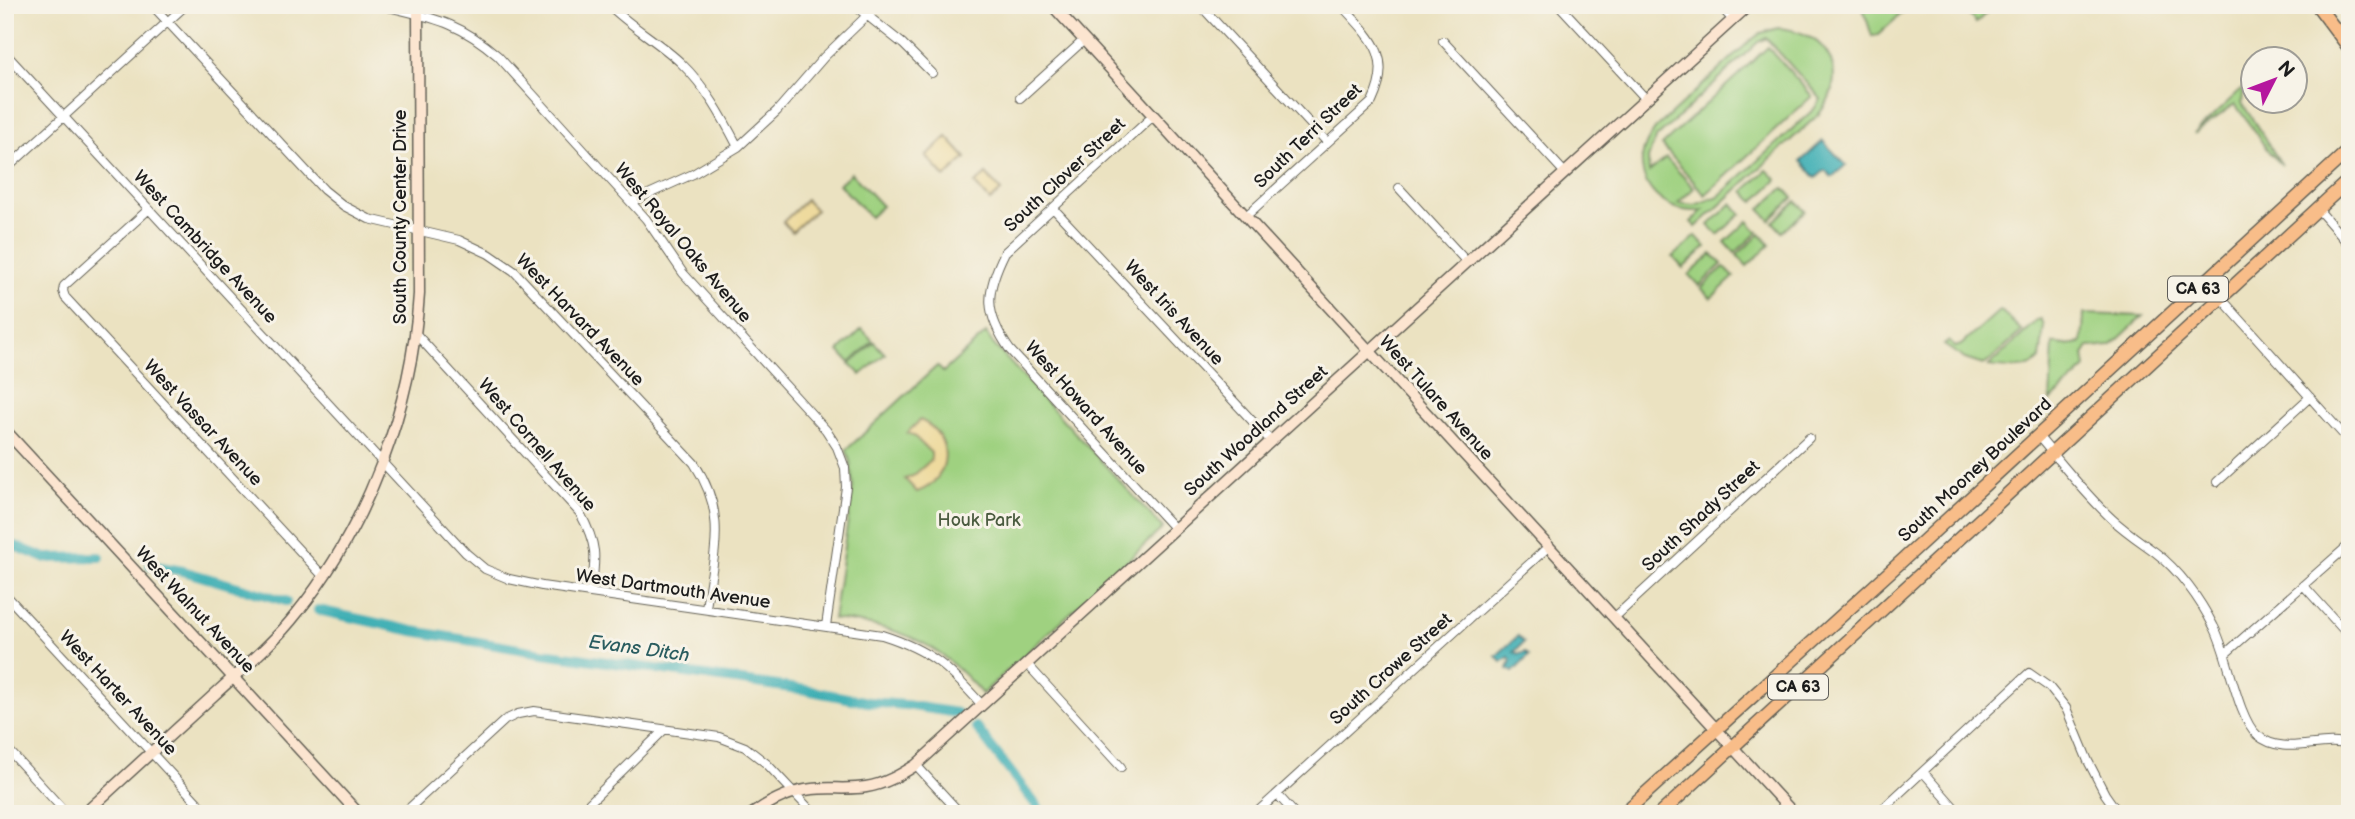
<svg xmlns="http://www.w3.org/2000/svg" width="2355" height="819" viewBox="0 0 2355 819" font-family="'Balsamiq Sans',sans-serif">
	<rect width="100%" height="100%" fill="#f7f3e8"/>
	<filter id="ink" filterUnits="userSpaceOnUse"><feTurbulence type="fractalNoise" baseFrequency=".0143" numOctaves="2"/><feDisplacementMap in="SourceGraphic" scale="14" xChannelSelector="R" yChannelSelector="G"/><feConvolveMatrix kernelMatrix="1 2 1 2 8 2 1 2 1" color-interpolation-filters="sRGB"/></filter>
	<filter id="wash" filterUnits="userSpaceOnUse"><feTurbulence type="fractalNoise" baseFrequency=".00686" numOctaves="4" result="noise"/><feDisplacementMap in="SourceGraphic" scale="28" xChannelSelector="R" yChannelSelector="G"/><feGaussianBlur stdDeviation="1.57" result="paint"/><feColorMatrix in="noise" values="0 0 0 0 0 0 0 0 0 0 0 0 0 0 0 0 0 1.4 0 .05"/><feComposite in="paint" operator="in"/></filter>
	<g filter="url(#wash)">
		<rect width="100%" height="100%" fill="#ebe2c1"/>
		<!-- green -->
		<path fill="#9fd180" stroke="#5e764e" stroke-width="2" fill-rule="evenodd" d="M1862 5H1911L1878 35 1872 36Z
			M1960 5H1994L1976 23Z
			M1778 28C1828 31 1852 75 1818 115L1696 227 1691 222 1703 210C1672 216 1639 192 1642 158 1643 147 1649 138 1655 129L1750 41 1761 33ZM1766 38 1821 99 1814 109 1719 196 1695 205 1678 203 1694 188 1666 158 1649 172 1648 159 1655 139 1758 42Z
			M1768 47 1812 96 1705 195 1662 145Z
			M2253 78V84L2243 94 2242 103 2282 165 2269 152 2235 104 2194 134Z
			M1767 170 1777 180 1754 202 1744 191Z
			M851 173 882 206 870 217 839 184Z
			M1784 188 1793 198 1770 220 1760 209Z
			M1796 201 1805 211 1782 232 1773 222Z
			M1732 203 1741 214 1718 235 1709 225Z
			M1748 221 1758 232 1735 253 1725 242Z
			M1760 234 1770 245 1747 266 1737 255Z
			M1696 236 1706 247 1683 268 1673 257Z
			M1712 254 1722 264 1699 286 1689 275Z
			M1724 267 1734 277 1711 298 1701 288Z
			M2000 310 2022 331 1987 363 1983 365 1965 359 1944 345 1949 341 1955 347 1961 345Z
			M2084 314 2143 316 2111 346 2089 347 2084 355 2086 368 2050 401 2053 343 2064 345 2082 343Z
			M2041 319 2044 326 2040 359C2029 372 2005 368 1989 366L2038 320Z
			M862 329 873 341 850 363 839 351Z
			M986 333 993 344 1163 528 982 694C936 640 902 628 833 619L853 487 850 461 846 450 937 366 943 372Z
			M874 342 885 354 861 375 850 364Z"/>
		<!-- sand -->
		<path fill="#eeda9e" stroke="#857b5d" stroke-width="2" d="M947 137 966 158 945 177 926 156Z
			M986 174 1001 191 990 201 975 184Z
			M806 200 816 210 792 232 783 222Z
			M920 420C955 435 952 480 917 492L905 479 913 476 931 460V453L913 435 907 433Z"/>
		<!-- water -->
		<path fill="#3badb3" stroke="#2c6468" stroke-width="2" d="M1823 141 1846 165 1832 177 1825 170 1816 178 1801 161Z
			M1518 636 1524 642 1514 652 1520 654 1525 652 1529 656 1513 672 1508 669 1511 660 1509 657 1502 662 1496 656Z"/>
		<g fill="none" stroke-linecap="round" stroke-linejoin="round">
			<!-- canal -->
			<path stroke="#3badb3" stroke-width="10" d="M5 542 45 558 100 557
				M150 565 183 571 286 601
				M318 610 413 631 543 653 806 690 868 702 906 705 957 713
				M976 727 1043 814"/>
		</g>
	</g>
	<g filter="url(#ink)">
		<g fill="none" stroke-linecap="round" stroke-linejoin="round">
			<!-- street casing -->
			<g stroke="#646156" stroke-width="10">
				<path id="street" d="M152 5 324 190 344 206 369 219 459 240 489 254 514 271 694 463C728 515 714 551 706 608
					M380 5C431 18 457 20 498 56L646 219 683 273 826 430 837 447 845 468 846 487 826 626
					M609 5C631 27 659 42 681 63 706 87 722 116 738 147
					M854 5 903 44 932 73
					M1200 5 1327 142
					M1559 5 1646 99
					M1719 5 1733 20
					M1443 41 1565 173
					M5 53 466 553 485 569 509 579 542 586 882 635C932 651 948 667 982 705
					M1020 98 1084 40
					M1153 116 1005 252C985 292 984 313 1010 350L1175 529
					M5 170 186 5
					M1399 188 1466 261
					M631 202 693 174 738 147 777 111 824 57 878 5
					M1053 208 1271 441
					M2317 208 2350 246
					M149 209 64 286 63 291 65 297 323 576
					M1246 216 1372 102C1394 56 1371 38 1341 5
					M2221 298 2350 442
					M416 334 580 513C598 546 596 557 591 593
					M2038 436C2062 464 2085 494 2112 519 2126 532 2140 541 2155 552 2179 570 2200 599 2214 627 2228 653 2238 719 2257 735 2285 758 2319 736 2350 745
					M2217 482 2310 397
					M2304 586 2350 637
					M5 594 208 814
					M1615 617 1809 438
					M2225 654 2350 544
					M1027 664 1121 767
					M5 746 67 814
					M916 765 961 814
					M1923 772 1960 814
					M1277 794 1295 814
					M403 814 505 720 518 714 534 711 719 737 745 747 767 764 814 814
					M578 814 664 730
					M1255 814 1548 547
					M1877 814 2029 673 2049 687 2066 708 2088 761 2105 794 2119 814
					M2349 814 2350 813"/>
			</g>
			<!-- secondary casing -->
			<g stroke="#646156" stroke-width="13">
				<path id="secondary" d="M1052 5 1794 814
					M5 430 359 814
					M84 814C127 775 170 735 214 695 242 669 273 644 297 613 368 525 412 407 419 294L418 5
					M752 814C769 802 791 791 812 789 830 787 848 790 866 787 885 784 900 775 916 765L1749 5"/>
			</g>
			<!-- primary casing -->
			<g stroke="#646156" stroke-width="15">
				<path id="primary" d="M2317 5 2350 49
					M1623 814 1915 549 2350 149
					M1660 814 2350 179"/>
			</g>
			<!-- street -->
			<use href="#street" stroke="#fff" stroke-width="8"/>
			<!-- secondary -->
			<use href="#secondary" stroke="#fce5d0" stroke-width="10"/>
			<!-- primary -->
			<use href="#primary" stroke="#f8bd89" stroke-width="12"/>
		</g>
	</g>
	<g text-anchor="middle" dominant-baseline="central" stroke-width="6" stroke-linejoin="round" paint-order="stroke">
		<!-- shield labels -->
		<g fill="#f7f3e8" stroke="#5e5c59" stroke-width="2">
			<rect x="2168" y="276.5" width="60" height="25" rx="5"/>
			<rect x="1768" y="674.5" width="60" height="25" rx="5"/>
		</g>
		<g font-size="16" font-weight="bold" fill="#1c1c1c">
			<text x="2198" y="289">CA 63</text>
			<text x="1798" y="687">CA 63</text>
		</g>
		<!-- street labels -->
		<g font-size="18" fill="#1c1c1c" stroke="#f7f3e8">
			<text transform="translate(1308 136) rotate(-44)">South Terri Street</text>
			<text transform="translate(1065 175) rotate(-43)">South Clover Street</text>
			<text transform="translate(400 217) rotate(-90)">South County Center Drive</text>
			<text transform="translate(683 243) rotate(50)">West Royal Oaks Avenue</text>
			<text transform="translate(205 247) rotate(47)">West Cambridge Avenue</text>
			<text transform="translate(1174 313) rotate(47)">West Iris Avenue</text>
			<text transform="translate(580 320) rotate(46)">West Harvard Avenue</text>
			<text transform="translate(1436 398) rotate(48)">West Tulare Avenue</text>
			<text transform="translate(1086 408) rotate(48)">West Howard Avenue</text>
			<text transform="translate(203 423) rotate(47)">West Vassar Avenue</text>
			<text transform="translate(1256 431) rotate(-42)">South Woodland Street</text>
			<text transform="translate(537 445) rotate(49)">West Cornell Avenue</text>
			<text transform="translate(1975 470) rotate(-43)">South Mooney Boulevard</text>
			<text transform="translate(1701 516) rotate(-43)">South Shady Street</text>
			<text transform="translate(673 589) rotate(8)">West Dartmouth Avenue</text>
			<text transform="translate(195 610) rotate(47)">West Walnut Avenue</text>
			<text transform="translate(1391 669) rotate(-42)">South Crowe Street</text>
			<text transform="translate(118 693) rotate(47)">West Harter Avenue</text>
		</g>
		<!-- park labels -->
		<g font-size="18" fill="#4a5b3f" stroke="#f7f3e8">
			<text x="979" y="520">Houk Park</text>
		</g>
		<!-- water labels -->
		<g font-size="19" font-style="italic" fill="#2a5d60" stroke="#f7f3e8">
			<text transform="translate(639 649) rotate(8)">Evans Ditch</text>
		</g>
	</g>
	<!-- margin -->
	<rect width="2355" height="819" fill="none" stroke="#f7f3e8" stroke-width="28"/>
	<!-- north arrow -->
	<g transform="translate(2274 80) rotate(48)"><circle r="33" fill="#f7f3e8" stroke="#9f9d96" stroke-width="2"/>
	<path d="M0-5L12 26L0 18L-12 26Z" fill="#b5179e"/>
	<text y="-10" font-size="19" font-weight="bold" text-anchor="middle" fill="#1c1c1c">N</text>
	</g>
</svg>
